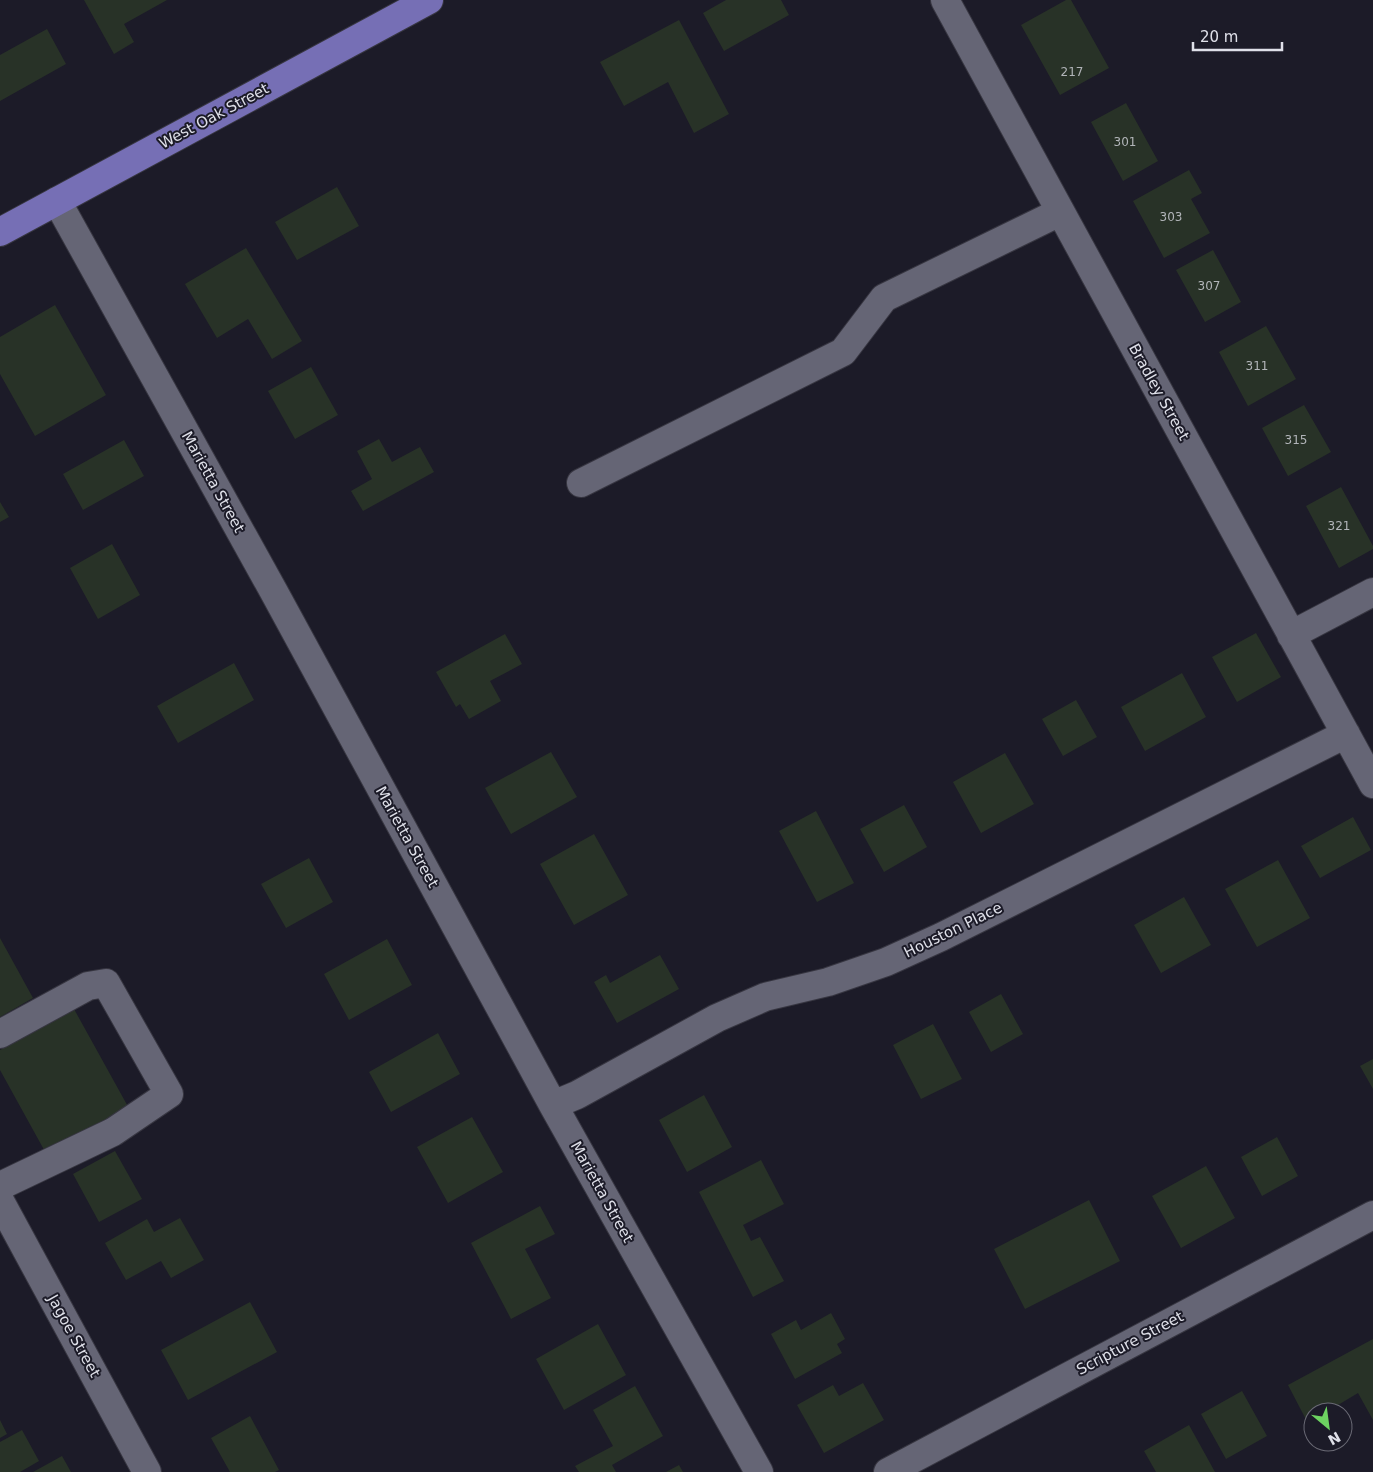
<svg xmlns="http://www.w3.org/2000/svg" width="1373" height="1472" viewBox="0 0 1373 1472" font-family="'DejaVu Sans',sans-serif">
	<rect width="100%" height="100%" fill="#1c1b28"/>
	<!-- building -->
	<path fill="#283227" d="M84 0H167L124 24 134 42 114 54Z
		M726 0H781L789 15 724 51 703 13Z
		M1066 0H1071L1109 68 1060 95 1021 25Z
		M679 20 729 114 694 133 668 82 624 106 600 62Z
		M47 29 66 64 0 101V55Z
		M1126 103 1158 161 1123 181 1091 122Z
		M1189 170 1202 193 1191 199 1210 233 1164 258 1133 201Z
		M337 187 359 226 297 260 275 222Z
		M246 248 302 341 272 359 248 319 217 338 185 284Z
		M1213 250 1241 302 1205 322 1176 270Z
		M55 305 106 395 35 436 0 374V337Z
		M1266 326 1296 379 1248 406 1219 352Z
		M311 367 338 415 295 439 268 391Z
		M1304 405 1331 452 1288 476 1262 428Z
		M379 439 392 462 420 447 434 472 363 511 351 491 372 479 357 451Z
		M124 440 144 476 83 510 63 474Z
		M1341 487 1373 546V549L1339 568 1306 506Z
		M0 502 9 517 0 522Z
		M112 544 140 595 98 619 70 568Z
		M1256 633 1281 677 1237 702 1212 657Z
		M505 634 522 664 490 681 501 701 469 719 460 704 456 707 436 672Z
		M234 663 254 700 178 743 157 706Z
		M1182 673 1206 717 1145 751 1121 707Z
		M1076 700 1097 737 1063 756 1042 719Z
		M551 752 577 797 511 834 485 788Z
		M1005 753 1034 804 981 833 953 782Z
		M904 805 927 847 884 872 860 829Z
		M816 811 854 883 817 902 779 831Z
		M1353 817 1371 850 1320 878 1301 846Z
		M594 834 628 895 574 925 540 864Z
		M309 858 333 902 286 928 261 884Z
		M1278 860 1310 918 1257 947 1225 889Z
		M1184 897 1211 945 1161 973 1134 925Z
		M0 938 33 998 0 1017Z
		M387 939 412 985 349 1020 324 974Z
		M660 955 679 989 617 1023 594 982 606 975 610 983Z
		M1001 994 1023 1034 991 1052 969 1012Z
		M74 1009 131 1112 48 1157 0 1070V1050Z
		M933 1024 962 1079 921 1099 893 1045Z
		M438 1033 460 1074 391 1112 369 1072Z
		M1373 1059V1089L1360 1066Z
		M704 1095 732 1147 687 1172 659 1120Z
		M472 1117 503 1172 448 1203 417 1147Z
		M1277 1137 1298 1176 1262 1196 1241 1157Z
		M115 1151 142 1199 99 1222 73 1174Z
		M761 1160 784 1204 743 1225 751 1241 760 1237 784 1281 753 1297 699 1192Z
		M1206 1166 1235 1218 1181 1248 1152 1196Z
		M1089 1200 1120 1261 1025 1309 994 1249Z
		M540 1206 555 1234 525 1249 551 1298 511 1319 471 1243Z
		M180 1218 204 1260 171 1278 161 1261 126 1280 105 1243 147 1219 154 1232Z
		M250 1302 277 1352 188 1400 161 1350Z
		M831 1313 845 1339 837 1344 842 1353 795 1379 771 1334 796 1320 801 1330Z
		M598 1324 626 1375 564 1410 536 1359Z
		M1373 1339V1420L1358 1393 1333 1408 1335 1412H1313V1433L1288 1385Z
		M863 1383 884 1420 824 1453 797 1405 833 1385 839 1396Z
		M635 1386 663 1436 612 1465 616 1472H579L575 1466 613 1446 593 1410Z
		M1242 1391 1267 1436 1226 1459 1201 1414Z
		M250 1416 279 1470 275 1472H230L211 1438Z
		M0 1420 7 1434 0 1438Z
		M1189 1425 1215 1472H1156L1144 1451Z
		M22 1430 39 1461 20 1472H0V1442Z
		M62 1456 71 1472H33Z
		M679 1465 683 1472H666Z"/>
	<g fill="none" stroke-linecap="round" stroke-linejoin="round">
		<!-- minor casing -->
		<g stroke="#373641" stroke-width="30">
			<path id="minor" d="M945 0 1373 784
				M57 201 274 592 553 1105 759 1472
				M581 483 843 352 884 298 1060 212
				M1291 635 1373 592
				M0 1034 88 986 106 983 169 1094 113 1132 0 1186
				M553 1105 577 1095 717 1018 765 997 828 982 886 962 941 937 1346 734
				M0 1201 147 1472
				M888 1472 1373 1215"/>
		</g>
		<!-- major casing -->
		<g stroke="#373641" stroke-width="30">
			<path id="major" d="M0 232 429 0"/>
		</g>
		<!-- minor -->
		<use href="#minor" stroke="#656575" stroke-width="28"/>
		<!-- major -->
		<use href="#major" stroke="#766fb5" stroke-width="28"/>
	</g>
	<g text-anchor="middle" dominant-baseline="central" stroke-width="4" stroke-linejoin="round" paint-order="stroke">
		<!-- number labels -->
		<g font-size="12" fill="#b1b4b8">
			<text x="1072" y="72">217</text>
			<text x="1125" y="142">301</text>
			<text x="1171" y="217">303</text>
			<text x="1209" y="286">307</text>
			<text x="1257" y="366">311</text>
			<text x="1296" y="440">315</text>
			<text x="1339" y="526">321</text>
		</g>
		<!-- street labels -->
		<g font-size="15" fill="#dfe0e9" stroke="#1c1b28">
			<text transform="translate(214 116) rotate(-28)">West Oak Street</text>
			<text transform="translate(1159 392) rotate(61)">Bradley Street</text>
			<text transform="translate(213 482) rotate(61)">Marietta Street</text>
			<text transform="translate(407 837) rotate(61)">Marietta Street</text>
			<text transform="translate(953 930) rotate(-26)">Houston Place</text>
			<text transform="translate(602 1192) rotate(61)">Marietta Street</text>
			<text transform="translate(74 1336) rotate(61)">Jagoe Street</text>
			<text transform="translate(1130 1343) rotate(-28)">Scripture Street</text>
		</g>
	</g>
	<!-- north arrow -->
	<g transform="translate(1328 1427) rotate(151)"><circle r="24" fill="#1c1b28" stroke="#6a6a75"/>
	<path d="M0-4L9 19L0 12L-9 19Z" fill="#6dd361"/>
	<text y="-8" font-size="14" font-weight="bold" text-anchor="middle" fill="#dfe0e9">N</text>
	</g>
	<!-- scale -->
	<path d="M1193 42v8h89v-8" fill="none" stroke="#dfe0e9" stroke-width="2.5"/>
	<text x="1200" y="42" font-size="15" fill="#dfe0e9" stroke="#1c1b28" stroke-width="4" paint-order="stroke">20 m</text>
</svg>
